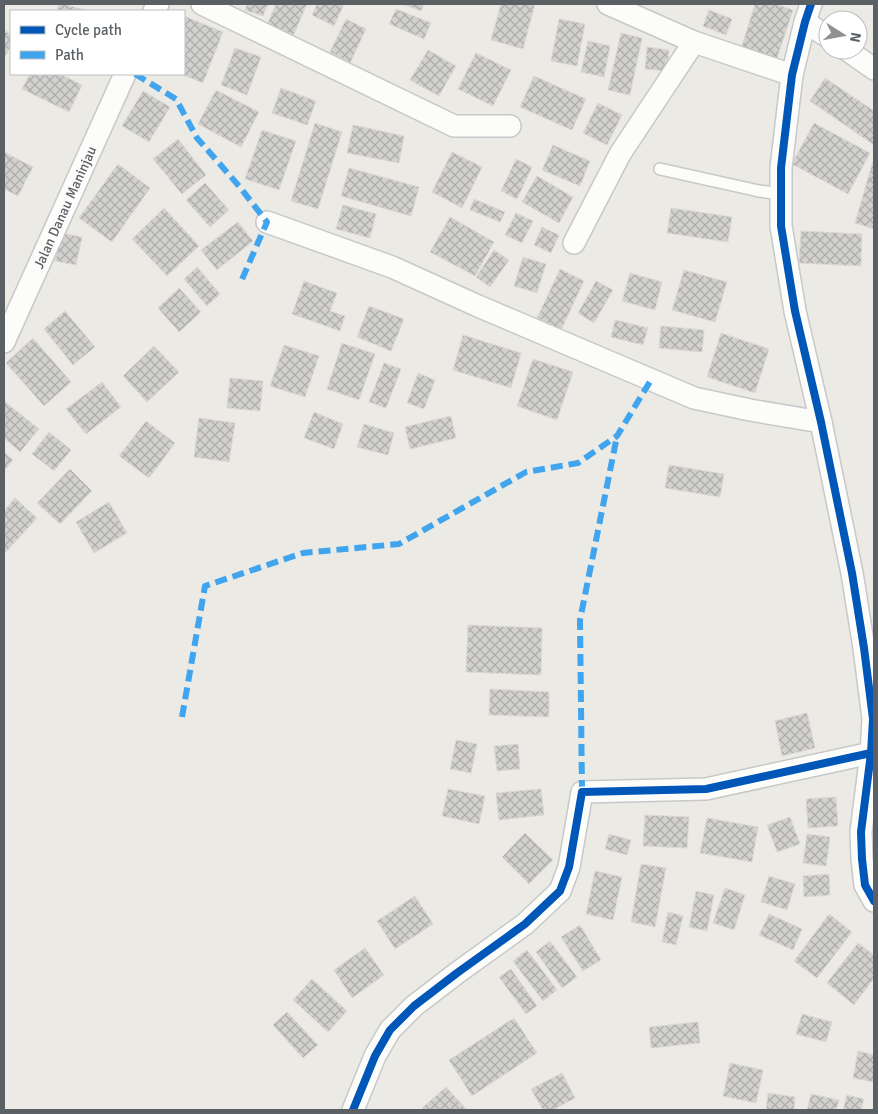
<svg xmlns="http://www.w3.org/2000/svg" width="878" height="1114" viewBox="0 0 878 1114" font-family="Signika,sans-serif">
	<defs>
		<pattern id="building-cross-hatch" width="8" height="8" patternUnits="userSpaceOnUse" patternTransform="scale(1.25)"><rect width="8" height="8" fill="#d2d1ce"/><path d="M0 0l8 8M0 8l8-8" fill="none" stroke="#adadab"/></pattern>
	</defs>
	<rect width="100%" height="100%" fill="#eceae5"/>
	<!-- building -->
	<path fill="url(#building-cross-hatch)" stroke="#dcd9d4" d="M59 4H63L88 11H57Z
		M247 4H268L263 16 245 10Z
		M276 4H307L293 36 267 25Z
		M317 4H344L334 26 312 15Z
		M403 4H424L421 11Z
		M501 4H535L523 49 491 40Z
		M755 4H775L793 10 775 64 740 52Z
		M396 9 431 23 424 39 389 24Z
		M709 10 732 19 726 35 703 26Z
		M184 16 223 32 203 83 181 74H184Z
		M346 19 366 29 350 63 330 52Z
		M559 19 585 24 577 66 551 61Z
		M4 30 11 35V46L4 58Z
		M621 33 642 38 630 95 608 90Z
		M588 41 610 46 604 77 581 72Z
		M647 47 669 50 667 71 645 69Z
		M235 48 261 57 247 95 221 85Z
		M428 50 456 66 439 96 410 80Z
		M476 53 511 70 493 106 458 89Z
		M30 74H60L82 85 69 112 22 89Z
		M534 76 586 99 572 130 520 107Z
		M825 78 874 111V145L810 101Z
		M281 88 316 101 307 125 272 113Z
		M216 90 259 112 241 147 198 124Z
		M143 91 170 107 149 142 122 126Z
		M598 103 622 115 607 145 583 133Z
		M315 123 342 132 318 209 291 201Z
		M814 123 870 153 848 194 792 164Z
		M353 125 404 136 399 163 347 153Z
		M262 130 296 141 279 190 245 179Z
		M178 139 206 175 182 194 153 159Z
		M553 145 590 161 580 186 542 170Z
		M4 152 33 167 18 196 4 189Z
		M452 152 482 167 462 208 432 192Z
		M516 159 532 167 517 199 501 191Z
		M873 161H874V229L855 223Z
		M118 164 150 188 112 242 79 218Z
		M349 168 419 187 411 216 341 196Z
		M537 176 573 197 559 223 522 202Z
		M205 183 229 210 210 227 186 200Z
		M474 199 505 212 500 222 470 210Z
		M343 205 376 214 370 238 336 229Z
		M164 208 199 246 167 276 132 239Z
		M671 208 732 217 728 242 667 233Z
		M516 213 533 221 522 243 505 235Z
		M450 217 494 242 475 276 430 252Z
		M238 222 253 241 217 270 201 250Z
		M542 227 559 235 551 253 534 245Z
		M801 231 862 234 861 266 799 263Z
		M62 233 82 237 76 265 55 261Z
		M494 250 509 260 490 287 476 277Z
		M523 257 546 264 537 293 514 286Z
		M197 267 220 294 207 306 184 279Z
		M560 269 584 281 561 330 537 318Z
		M684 270 727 282 715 322 672 310Z
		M630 273 662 282 655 310 622 301Z
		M304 281 337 293 330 311 345 316 340 331 292 314Z
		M596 281 613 290 594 323 578 313Z
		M179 288 201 312 179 332 158 308Z
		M369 306 404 319 391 351 357 337Z
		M65 311 95 347 73 365 44 329Z
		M615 320 648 328 643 345 611 337Z
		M661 326 704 330 702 352 659 348Z
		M721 333 769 349 755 393 707 377Z
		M463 335 521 353 511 388 453 370Z
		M33 338 71 382 44 406 6 363Z
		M342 343 375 354 359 400 327 389Z
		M284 345 319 356 305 397 270 386Z
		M154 346 179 372 147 402 123 376Z
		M533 359 573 372 557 420 517 406Z
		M384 363 401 369 386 408 369 402Z
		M418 373 435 380 424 409 407 403Z
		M230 378 263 381 260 411 227 408Z
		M102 382 121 407 86 434 66 409Z
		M4 401 39 429 20 452 4 438Z
		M314 412 343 424 334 449 304 438Z
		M451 416 456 438 410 449 405 427Z
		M199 418 235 423 229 462 194 457Z
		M146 421 175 443 149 478 119 456Z
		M364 424 394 433 388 455 357 447Z
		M49 432 71 450 54 471 32 454Z
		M4 452 13 460 4 471Z
		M669 465 724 474 720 497 665 488Z
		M70 469 92 491 60 524 37 503Z
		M15 498 37 518 4 554V511Z
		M109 502 127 533 94 553 76 522Z
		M468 625 542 628 541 675 466 672Z
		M490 689 549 692V717L489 715Z
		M807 713 815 748 782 756 775 721Z
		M456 740 477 744 471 773 450 769Z
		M518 744 520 769 497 771 494 746Z
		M448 789 485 796 479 824 442 816Z
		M541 789 544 815 499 820 496 793Z
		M836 797 838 826 808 828 806 799Z
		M645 815 689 817 687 848 643 846Z
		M790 817 800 844 777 852 767 825Z
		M707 818 758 827 752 862 700 853Z
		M525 833 553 860 529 884 502 857Z
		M609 834 631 840 627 855 605 849Z
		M807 834 830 837 826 866 803 863Z
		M641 864 666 868 655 927 631 922Z
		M595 871 622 877 613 920 586 914Z
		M829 874 830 895 804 897 803 876Z
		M769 876 795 884 787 910 761 902Z
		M725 888 745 895 734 930 713 923Z
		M696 891 714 895 707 931 689 927Z
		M415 896 433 924 395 949 377 921Z
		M668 912 683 916 676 945 662 942Z
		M769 914 802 929 793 950 759 935Z
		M829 914 852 932 817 978 794 961Z
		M580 925 601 960 583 971 561 937Z
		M550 941 577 977 562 988 536 952Z
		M858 943 874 955V978L854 1005 827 983Z
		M365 948 384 975 352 998 334 970Z
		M527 950 557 990 543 1001 513 961Z
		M511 969 537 1006 526 1014 499 977Z
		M312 979 347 1011 328 1032 293 1000Z
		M287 1012 318 1045 303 1058 273 1025Z
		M802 1014 832 1022 826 1042 796 1034Z
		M514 1018 537 1053 472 1096 449 1060Z
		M698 1022 700 1043 651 1048 649 1027Z
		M858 1051 874 1055V1082L853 1078Z
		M730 1063 763 1070 756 1103 723 1096Z
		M562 1073 575 1098 553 1110H543L531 1089Z
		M446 1087 467 1110H424L422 1108Z
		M768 1093 795 1097 794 1110H766Z
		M811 1094 839 1100 836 1110H807Z
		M847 1095 864 1099 861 1110H843Z"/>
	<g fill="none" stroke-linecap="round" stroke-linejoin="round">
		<!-- lane casing -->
		<g stroke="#c8c8c8" stroke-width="14">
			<path id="lane" d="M660 169 759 191 781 194"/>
		</g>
		<!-- street casing -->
		<g stroke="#c8c8c8" stroke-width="24">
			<g id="street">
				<path d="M202 4 454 126H510"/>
				<path d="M608 4 694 42 792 75"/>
				<path d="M811 4 805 22 792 75 781 168V226L795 311 821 422 852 573 864 648 873 719 871 753 861 832 862 859 865 885 874 901"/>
				<path d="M154 11 158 4"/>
				<path d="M805 22 828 37"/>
				<path d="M847 50 874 69"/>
				<path d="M267 222 392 267 478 306 694 398 750 410 821 422"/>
				<path d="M574 243 620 154 694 42"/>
				<path id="s1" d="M4 342 125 74"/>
				<path d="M353 1110 375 1056 390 1030 414 1006 457 973 525 924 560 891 569 867 582 792 706 789 871 753"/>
			</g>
		</g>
		<!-- lane -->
		<use href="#lane" stroke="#fcfcfb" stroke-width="11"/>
		<!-- street -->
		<use href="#street" stroke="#fcfcfb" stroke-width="21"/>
		<!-- quiet -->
		<path stroke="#40a5ee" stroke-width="6" stroke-dasharray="12 6" stroke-linecap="butt" d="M135 74 176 99 197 138 239 186 267 222 240 284
			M182 717 205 586 303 553 399 544 526 472 578 463 617 436 651 380
			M582 792 580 620 617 436"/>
		<!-- cycleway casing -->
		<g stroke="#fff" stroke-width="11">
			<path id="cycleway" d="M811 4 805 22 792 75 781 168V226L795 311 821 422 852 573 864 648 873 719 871 753 861 832 862 859 865 885 874 901
				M353 1110 375 1056 390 1030 414 1006 457 973 525 924 560 891 569 867 582 792 706 789 871 753"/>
		</g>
		<!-- cycleway -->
		<use href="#cycleway" stroke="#0057b8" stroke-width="8"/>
	</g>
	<g text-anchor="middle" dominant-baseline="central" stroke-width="4.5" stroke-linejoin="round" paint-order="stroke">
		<!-- street labels -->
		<g font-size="14" fill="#5b6064" stroke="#fff">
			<text stroke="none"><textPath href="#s1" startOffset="148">Jalan Danau Maninjau</textPath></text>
		</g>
	</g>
	<!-- border -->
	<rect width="878" height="1114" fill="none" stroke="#5b6064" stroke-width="10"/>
	<!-- legend -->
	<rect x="10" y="10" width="175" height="65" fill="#ffffff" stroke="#bdbfc1"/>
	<rect x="20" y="26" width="25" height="8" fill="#0057b8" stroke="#bdbfc1"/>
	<text x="55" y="35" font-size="15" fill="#5b6064">Cycle path</text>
	<rect x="20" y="51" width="25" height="8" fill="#40a5ee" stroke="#bdbfc1"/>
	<text x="55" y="60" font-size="15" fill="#5b6064">Path</text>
	<!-- north arrow -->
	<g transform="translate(843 35) rotate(101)"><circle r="24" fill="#ffffff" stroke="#bdbfc1"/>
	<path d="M0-4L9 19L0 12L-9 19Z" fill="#8e9091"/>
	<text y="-8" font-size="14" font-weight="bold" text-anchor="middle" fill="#5b6064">N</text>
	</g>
</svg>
